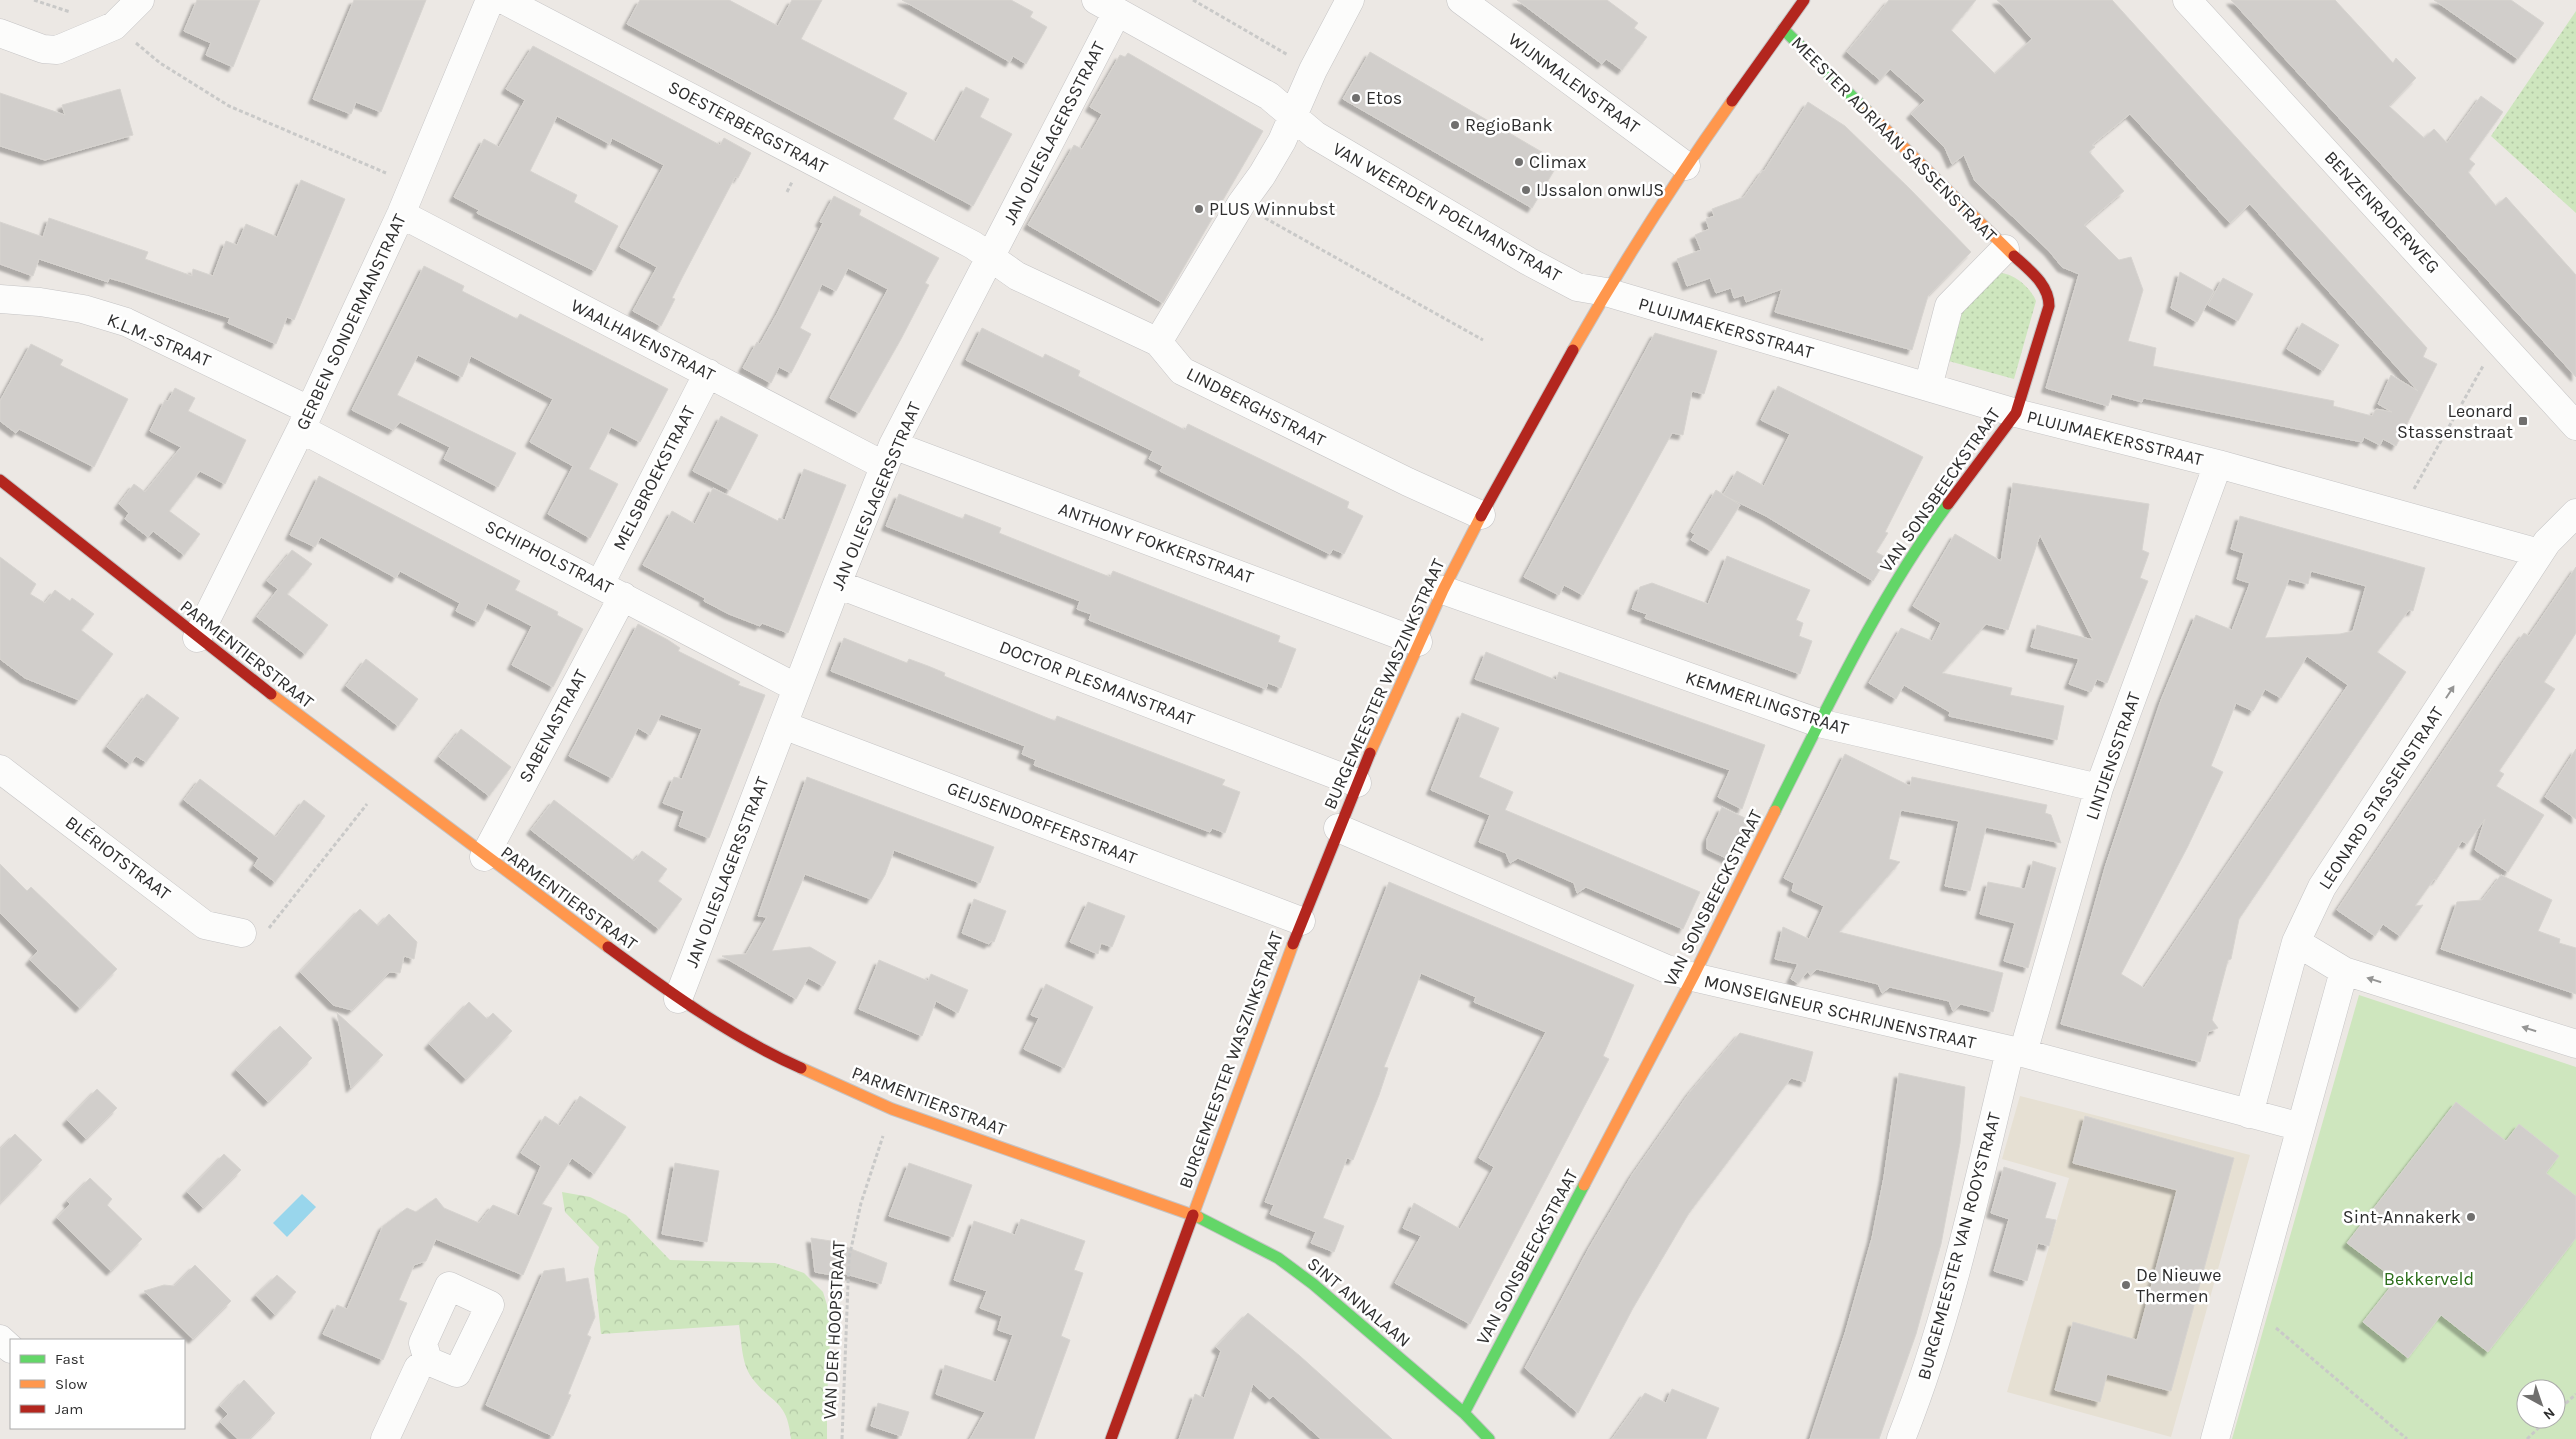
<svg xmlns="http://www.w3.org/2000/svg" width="2576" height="1439" viewBox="0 0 2576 1439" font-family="Karla,sans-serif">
	<defs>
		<pattern id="grass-dots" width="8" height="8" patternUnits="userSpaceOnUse" patternTransform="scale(1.25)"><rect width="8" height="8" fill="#cee6be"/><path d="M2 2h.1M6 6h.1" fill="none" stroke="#b1c6a4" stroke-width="1.8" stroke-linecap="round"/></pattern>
		<pattern id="forest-crowns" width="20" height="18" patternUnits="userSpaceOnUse" patternTransform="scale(1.25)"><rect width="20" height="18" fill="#cee6be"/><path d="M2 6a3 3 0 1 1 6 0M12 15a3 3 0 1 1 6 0" fill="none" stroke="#b1c6a4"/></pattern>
		<filter id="shadow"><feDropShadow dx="-4.5" dy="4.5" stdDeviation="1" flood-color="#0004"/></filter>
	</defs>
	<rect width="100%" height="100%" fill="#ece8e4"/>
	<!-- education -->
	<path fill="#e6e0d3" d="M2020 1096 2250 1155 2171 1437 2007 1392 2069 1178 2002 1159Z"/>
	<!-- grass -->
	<path fill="url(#grass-dots)" d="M2576 11V213L2491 136Z
		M1998 273C2013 272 2031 288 2036 301L2014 379 1945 360 1959 314Z"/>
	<!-- forest -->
	<path fill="url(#forest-crowns)" d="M562 1192 590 1197 626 1215 670 1260 775 1263 804 1273 823 1292 831 1318 827 1399V1439H791C787 1399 772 1405 752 1378 741 1363 742 1342 739 1325L601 1334 594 1269 599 1247 565 1212Z"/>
	<!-- park -->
	<path fill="#cee6be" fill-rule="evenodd" d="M2359 995 2576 1067V1439H2232ZM2526 1389H2556V1419H2526Z"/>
	<!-- water -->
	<path fill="#99d6ec" d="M302 1194 316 1207 287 1237 273 1223Z"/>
	<!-- building -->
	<path fill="#d1cecb" stroke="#d7d4d0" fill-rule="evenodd" filter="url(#shadow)" d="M197 0H260L233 67 206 55 211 43 184 31Z
		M354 0H426L381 112 356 102 351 114 313 99Z
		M640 0H729L778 26 792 0H822L801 39 907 93 893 119 936 142 966 87 989 99 980 117 1012 134 973 206 627 24Z
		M902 0H1011L1033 12 1030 17 1047 27 1026 64 1013 56 1010 62Z
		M1517 0H1607L1638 23 1634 28 1647 37 1622 70 1606 59 1602 64Z
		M1889 0H1976L1951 30 1995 74 2032 39 1997 0H2112L2427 348 2423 357 2437 364 2396 446 2383 439 2380 445 2364 437 2362 442 2143 398 2142 402 2112 394 2108 406 2046 388 2079 274 2062 267 2049 251 1975 181 1964 155 1952 164 1945 148 1911 114 1925 100 1890 69 1880 80 1847 52ZM2130 114 2230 223 2250 204 2418 391 2391 375 2378 404 2392 412 2376 409 2372 416 2333 406 2334 401 2153 366 2156 348 2128 341 2143 290 2131 257 2119 260 2084 225 2124 191 2089 152 2095 147 2092 145Z
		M2231 0H2335L2393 63 2396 58 2416 78 2389 106 2424 138 2434 129 2447 143 2481 96 2503 112 2469 159 2475 164 2468 172 2496 206 2506 197 2576 275V377Z
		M2434 0H2511L2544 23 2518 59Z
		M533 46 720 145 724 138 751 153 738 178 735 177 683 276 672 298 675 299 661 326 633 311 657 267 620 247 664 165 612 138 610 144 557 116 530 171 577 195 574 202 618 226 595 271 477 213 479 210 454 197 484 139 499 147 525 100 506 89Z
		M1370 52 1559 162 1532 208 1343 99Z
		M1128 53 1263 131 1163 303 1028 225 1074 145 1082 149 1102 114 1090 107 1120 55 1125 57Z
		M120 89 133 135 45 160 0 146V93L65 115 62 105Z
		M1808 102 1845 126 1910 189 1971 252 1928 296 1912 350 1775 312 1782 289 1746 302 1744 295 1734 298 1731 288 1716 293 1710 278 1687 286 1677 259 1701 250 1695 235 1709 229 1706 219 1714 216 1712 209 1744 197 1763 170 1764 171Z
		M301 180 345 199 294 320 287 317 276 344 228 323 230 318 123 282 109 278 108 282 39 259 33 276 0 264V222L43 237 49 218 148 252 145 259 192 276 193 269 213 276 226 241 237 245 246 224 277 237Z
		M834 196 861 210 859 215 939 258 925 283 929 285 901 339 859 413 830 398 888 289 848 268 836 291 822 284 800 328 811 334 791 373 779 367 771 383 743 368 757 342 760 344 778 312 823 223 820 222Z
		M424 266 464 286 462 291 517 319 520 314 668 389 640 442 611 427 589 469 618 484 590 538 548 514 573 466 530 442 553 399 471 356 462 377 418 355 397 395 516 453 498 487 444 459 450 447 400 422 393 430 352 410Z
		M2180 272 2214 291 2197 322 2171 308Z
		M2223 278 2253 294 2238 321 2208 305Z
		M2302 323 2339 345 2323 371 2287 349Z
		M982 328 1043 358 1045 354 1080 371 1078 376 1185 430 1188 424 1349 502 1347 508 1363 516 1344 554 1333 549 1330 554 1160 471 1163 466 1149 459 1153 451 966 360Z
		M1655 333 1717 351 1704 394 1692 391 1683 435 1672 433 1583 595 1564 585 1559 595 1524 577Z
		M31 344 63 360 60 365 128 399 94 467 19 429 16 433 0 421V401Z
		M1778 386 1923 457 1885 532 1888 533 1876 552 1887 558 1873 581 1766 516 1723 495 1737 471 1764 486 1790 434 1761 420Z
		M175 388 195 398 188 411 246 440 225 484 200 471 169 511 200 534 184 555 153 531 148 537 125 519 129 513 119 504 134 484 145 492 181 447 150 431 165 400 168 401Z
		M721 416 758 435 730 490 693 471Z
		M804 469 846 485 788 633 762 623 760 626 729 614 704 601 705 598 643 565 672 511 695 524 713 488 778 521 779 518 785 520Z
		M319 476 520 581 515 590 558 612 557 615 583 629 553 687 512 665 532 626 488 603 478 622 456 611 460 603 400 571 396 578 321 537 315 547 290 535Z
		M2013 483 2149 504 2142 550 2149 553 2140 578 2148 581 2107 683 2097 679 2091 692 2069 684 2079 659 2031 647 2037 625 2093 640 2040 535 2008 630 1986 624 1942 673 2012 688 2010 695 2064 706 2057 740 1949 716 1950 712 1904 685 1896 699 1869 683 1901 628 1932 641 1941 623 1913 606 1955 534 2001 561Z
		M1716 490 1740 505 1711 551 1691 540 1695 534 1691 532Z
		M899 494 963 519 965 514 1001 528 999 533 1064 559 1110 577 1113 571 1280 636 1278 642 1296 649 1281 688 1268 683 1266 689 1089 620 1091 614 1077 609 1080 601 886 526Z
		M2240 516 2425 568 2413 611 2409 610 2377 652 2406 672 2239 919 2231 959 2228 960 2212 1020 2218 1028 2208 1032 2200 1062 2061 1024 2106 864 2161 700 2196 615 2232 630 2250 583 2237 579 2244 553 2231 549ZM2311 571 2366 586 2353 631 2340 634 2265 638 2289 579 2308 584ZM2307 656 2348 685 2144 988 2121 974 2188 846 2223 772 2211 766 2236 703 2253 711 2265 689 2281 698Z
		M292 550 312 564 287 594 328 625 305 654 257 617 278 589 267 581Z
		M1727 556 1810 590 1796 620 1803 623 1799 636 1812 641 1800 674 1645 618 1647 614 1632 609 1640 587 1652 583 1708 604Z
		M0 557 36 584 30 594 45 603 55 590 70 601 72 598 94 614 81 630 113 654 79 700 25 678 0 659Z
		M2576 567V633L2544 682 2555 689 2499 771 2504 774 2496 786 2544 815 2508 872 2475 850 2485 819 2467 844 2462 841 2436 880 2434 879 2415 906 2423 905 2400 936 2383 924 2375 936 2337 910 2506 658 2524 633 2529 636Z
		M638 624 668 640 680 648 678 651 740 682 738 685 765 695 709 838 679 826 684 811 663 803 674 777 682 779 702 729 661 714 650 735 638 728 612 778 569 756Z
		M844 638 907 663 909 659 928 666 945 673 944 676 1055 721 1057 716 1225 780 1222 785 1240 792 1225 833 1212 828 1210 832 1034 765 1036 760 1022 754 1025 746 831 671Z
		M1486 652 1556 680 1559 672 1765 745 1742 809 1718 797 1730 770 1475 679Z
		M366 659 418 699 398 726 346 686Z
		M147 694 179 718 146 762 136 756 130 764 107 747Z
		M1462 713 1499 728 1479 777 1513 792 1505 810 1700 892 1683 929 1586 887 1577 893 1574 883 1518 858 1510 863 1506 853 1479 842 1490 815 1431 790Z
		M461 729 511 767 489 796 439 757Z
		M2576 749V819L2545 797Z
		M1845 754 1910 786 1912 777 2047 805 2045 813 2051 815 2061 843 1986 827 1970 891 1945 886 1959 821 1901 810 1889 859 1900 862 1839 932 2003 973 1993 1012 1961 1004 1953 1011 1949 1001 1890 987 1882 993 1878 984 1817 969 1810 975 1808 971 1798 983 1791 979 1798 964 1775 959 1783 927 1809 939 1824 906 1792 891 1794 883 1784 878Z
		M807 777 994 847 980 883 894 850 885 875 871 899 805 874 772 951 810 947 836 962 823 986 808 978 796 999 722 956 746 954 767 917 758 916Z
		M200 779 276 837 304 800 325 816 275 882 254 866 259 858 184 800Z
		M554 800 634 861 642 851 667 869 658 881 682 899 659 929 531 830Z
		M1722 807 1749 820 1730 860 1707 849V839Z
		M2033 861 2056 868 2028 968 2004 961 2015 923 1980 914 1988 882 2025 889Z
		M0 864 27 891 31 887 117 969 80 1008 30 960 38 951 0 913Z
		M2501 875 2552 900 2538 931 2560 939 2559 943 2576 948V994L2441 949 2457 902 2482 900Z
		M1389 882 1634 985 1603 1056 1609 1059 1470 1324 1395 1283 1421 1236 1403 1228 1414 1203 1460 1229 1494 1167 1479 1158 1546 1032 1474 1002 1476 997 1421 973 1384 1067 1388 1068 1379 1095 1353 1160 1347 1158 1323 1218 1344 1226 1334 1252 1311 1243 1316 1232 1270 1214 1274 1205 1265 1202Z
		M974 899 1006 911 994 942 991 941 989 944 962 933Z
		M1088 902 1125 916 1112 947 1101 943 1098 954 1070 942Z
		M360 909 378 926 389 914 417 942 414 959 404 956 400 973 390 972 352 1010 333 1005 300 972Z
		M879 960 928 981 931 974 968 990 958 1013 936 1001 922 1036 859 1009Z
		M1046 984 1093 1007 1064 1068 1024 1049 1039 1018 1031 1015Z
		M469 1002 487 1019 493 1013 512 1031 466 1079 429 1044Z
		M337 1013 383 1055 351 1088Z
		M280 1026 312 1058 268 1102 236 1070Z
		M1740 1033 1813 1052 1805 1082 1791 1078 1689 1213 1633 1308 1578 1413 1525 1368 1589 1248 1632 1175 1690 1092Z
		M1899 1073 1965 1087 1960 1143 1941 1244 1916 1334 1879 1439H1810L1846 1330 1872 1238 1884 1177Z
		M97 1089 117 1108 86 1139 67 1120Z
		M580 1096 626 1127 594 1174 572 1158 542 1204 552 1208 523 1275 436 1239 426 1261 414 1265 399 1300 407 1303 383 1360 323 1334 337 1305 347 1309 383 1226 407 1208 416 1212 436 1198 444 1208 479 1223 493 1205 519 1216 541 1166 521 1153 545 1116 560 1126Z
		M2456 1102 2506 1141 2519 1124 2559 1156 2546 1173 2576 1196V1238L2488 1352 2441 1315 2408 1358 2363 1322 2396 1280 2347 1243Z
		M2085 1116 2234 1158 2171 1391 2107 1374 2100 1402 2055 1390 2073 1322 2137 1340 2177 1190 2073 1163Z
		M15 1134 42 1160 0 1203V1149Z
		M224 1154 241 1170 203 1208 187 1192Z
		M675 1163 719 1171 707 1242 662 1234Z
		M909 1163 972 1185 953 1237 889 1216Z
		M2004 1167 2056 1183 2045 1218 2056 1220 2049 1246 2038 1243 2027 1281 1994 1271 2009 1219 1991 1213Z
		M90 1178 112 1199 107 1205 142 1239 111 1271 57 1218 70 1204 67 1201Z
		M1021 1219 1085 1241 1074 1270 1083 1273 1061 1336 1070 1340 1034 1439H970L985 1412 936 1394 945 1365 996 1382 1013 1335 998 1330 1002 1316 980 1308 987 1291 954 1280 974 1221 1015 1235Z
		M811 1238 831 1241 887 1263 881 1284 839 1272 838 1276 815 1272Z
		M195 1265 231 1301 193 1339 144 1291 164 1285 174 1286Z
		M564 1268 566 1282 588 1278 595 1317 587 1335 591 1337 568 1394 571 1395 553 1436 486 1405 544 1271Z
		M277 1275 296 1292 275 1315 256 1295Z
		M1248 1313 1300 1356 1392 1439H1321L1273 1396 1270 1399 1253 1384 1233 1439H1179L1195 1394 1204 1398 1221 1351 1216 1347Z
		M244 1380 275 1413 249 1439H238L220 1422 228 1414 220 1406Z
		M1672 1389 1719 1408 1706 1439H1612L1645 1393 1666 1403Z
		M878 1403 909 1412 901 1436 871 1426Z"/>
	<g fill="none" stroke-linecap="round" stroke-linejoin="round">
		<!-- street casing -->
		<g stroke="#c5c4c5" stroke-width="29">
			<path id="street" d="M504 0 973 245 1017 276 1158 342 1182 371 1408 482 1481 515
				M1096 0 1269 96 1315 135 1528 261 1577 287 1606 292 2016 413 2218 464 2539 553
				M1461 0 1686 166
				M2187 0 2576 426
				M0 33 43 49 57 50 114 26 140 0
				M401 214 885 466
				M0 299 40 302 83 309 126 322 309 410
				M1158 342 1241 204 1262 175 1282 141 1313 70 1350 0
				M1928 387 1949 306 2005 249
				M301 429 797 688
				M893 445 1418 642
				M600 584 708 373
				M837 584 1357 783
				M1443 590 1819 723 2099 788
				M197 638 301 429 401 214 490 0
				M783 725 1301 921
				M0 769 205 925 242 933
				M1338 828 1667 969 1693 977 2023 1053 2301 1127
				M484 857 623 596
				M2296 942 2344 971 2576 1044
				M678 999 837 584 893 445 1117 12
				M2023 1053 2099 788 2218 464
				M2249 1114 2296 942 2322 887 2547 542 2576 513
				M449 1286 490 1305 457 1373 428 1361 423 1343Z
				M0 1339 11 1349
				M385 1439 418 1368 428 1361
				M1901 1439C1951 1314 1978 1182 2010 1051
				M2215 1439 2344 971"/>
		</g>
		<!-- fast casing -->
		<g stroke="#c5c4c5" stroke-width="13">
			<path id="fast" d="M1783 29 1867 111
				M1775 811C1827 708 1879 597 1948 504
				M1198 1217 1278 1258 1313 1284 1464 1413 1489 1439
				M1464 1413 1584 1185"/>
		</g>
		<!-- slow casing -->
		<g stroke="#c5c4c5" stroke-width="13">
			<path id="slow" d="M1867 111 2014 256
				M1573 350C1622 264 1675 181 1732 101
				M271 694 608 947
				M1370 753 1443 590 1481 516
				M801 1068 892 1109 1198 1217
				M1584 1185 1693 977 1775 811
				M1193 1215 1293 944"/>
		</g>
		<!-- jam casing -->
		<g stroke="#c5c4c5" stroke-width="13">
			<path id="jam" d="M1732 101 1804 0
				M0 480 271 694
				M1948 504 2016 413 2049 306C2049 284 2029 270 2014 256
				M1481 516 1573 350
				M1293 944 1370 753
				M608 947C669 992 731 1037 801 1068
				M1111 1439 1193 1215"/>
		</g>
		<!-- path -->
		<path stroke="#c9c9c8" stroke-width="3" stroke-dasharray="4 2.5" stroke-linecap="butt" d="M34 0 70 12
			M1193 0 1288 55
			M136 43 160 63 229 106 386 173
			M787 192 792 182
			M1265 218 1483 340
			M2414 489 2483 366
			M269 928 367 804
			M2276 1328 2407 1439
			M2556 1412 2576 1394
			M842 1439 849 1258 861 1203 883 1136
			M2527 1439 2548 1419"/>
		<!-- street -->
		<use href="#street" stroke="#fcfcfb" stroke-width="28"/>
		<!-- fast -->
		<use href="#fast" stroke="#63d668" stroke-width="11"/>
		<!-- slow -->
		<use href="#slow" stroke="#ff974d" stroke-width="11"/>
		<!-- jam -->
		<use href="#jam" stroke="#b3261e" stroke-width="11"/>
	</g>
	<!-- one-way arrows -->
	<defs><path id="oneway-solid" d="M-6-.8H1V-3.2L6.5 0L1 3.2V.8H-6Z" transform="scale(1.25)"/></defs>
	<g fill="#959594">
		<use href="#oneway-solid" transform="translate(2450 692) rotate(-57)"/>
		<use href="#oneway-solid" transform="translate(2374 980) rotate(-163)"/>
		<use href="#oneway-solid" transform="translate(2529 1029) rotate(-163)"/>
	</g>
	<!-- markers -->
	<g fill="#706f6e" stroke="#fff" stroke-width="2">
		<circle cx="1356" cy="98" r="5"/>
		<circle cx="1455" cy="125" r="5"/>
		<circle cx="1519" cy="162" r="5"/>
		<circle cx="1526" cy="190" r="5"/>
		<circle cx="1199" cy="209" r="5"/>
		<rect x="2518" y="416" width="10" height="10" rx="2.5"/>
		<circle cx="2471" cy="1217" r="5"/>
		<circle cx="2126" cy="1285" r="5"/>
	</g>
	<g text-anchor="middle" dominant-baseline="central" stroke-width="5" stroke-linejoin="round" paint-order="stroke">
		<!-- street labels -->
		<g font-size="18" fill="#2e2e2e" stroke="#fff">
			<text transform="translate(1574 83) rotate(36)">WIJNMALENSTRAAT</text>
			<text transform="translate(748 127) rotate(28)">SOESTERBERGSTRAAT</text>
			<text transform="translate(1054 133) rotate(-63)">JAN OLIESLAGERSSTRAAT</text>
			<text transform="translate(1894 139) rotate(45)">MEESTER ADRIAAN SASSENSTRAAT</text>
			<text transform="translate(1447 212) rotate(30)">VAN WEERDEN POELMANSTRAAT</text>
			<text transform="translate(2382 212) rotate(47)">BENZENRADERWEG</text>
			<text transform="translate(351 322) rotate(-65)">GERBEN SONDERMANSTRAAT</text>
			<text transform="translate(1726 328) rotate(16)">PLUIJMAEKERSSTRAAT</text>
			<text transform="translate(159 340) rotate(23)">K.L.M.-STRAAT</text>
			<text transform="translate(643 340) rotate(27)">WAALHAVENSTRAAT</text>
			<text transform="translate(1256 407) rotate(27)">LINDBERGHSTRAAT</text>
			<text transform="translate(2115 438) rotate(14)">PLUIJMAEKERSSTRAAT</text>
			<text transform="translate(654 478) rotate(-63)">MELSBROEKSTRAAT</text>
			<text transform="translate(1940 490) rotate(-55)">VAN SONSBEECKSTRAAT</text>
			<text transform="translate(876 496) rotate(-67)">JAN OLIESLAGERSSTRAAT</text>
			<text transform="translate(1156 543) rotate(20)">ANTHONY FOKKERSTRAAT</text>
			<text transform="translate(549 557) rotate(27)">SCHIPHOLSTRAAT</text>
			<text transform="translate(247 654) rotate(38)">PARMENTIERSTRAAT</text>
			<text transform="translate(1097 683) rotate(21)">DOCTOR PLESMANSTRAAT</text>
			<text transform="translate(1384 684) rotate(-66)">BURGEMEESTER WASZINKSTRAAT</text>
			<text transform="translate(1767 703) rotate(18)">KEMMERLINGSTRAAT</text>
			<text transform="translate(553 726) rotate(-62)">SABENASTRAAT</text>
			<text transform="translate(2113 756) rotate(-71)">LINTJENSSTRAAT</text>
			<text transform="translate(2381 798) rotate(-57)">LEONARD STASSENSTRAAT</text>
			<text transform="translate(1042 823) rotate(21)">GEIJSENDORFFERSTRAAT</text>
			<text transform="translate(118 858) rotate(37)">BLÉRIOTSTRAAT</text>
			<text transform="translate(727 872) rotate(-69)">JAN OLIESLAGERSSTRAAT</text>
			<text transform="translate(569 898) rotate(36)">PARMENTIERSTRAAT</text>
			<text transform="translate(1713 898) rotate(-63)">VAN SONSBEECKSTRAAT</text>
			<text transform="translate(1840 1012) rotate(13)">MONSEIGNEUR SCHRIJNENSTRAAT</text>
			<text transform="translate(1231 1060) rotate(-70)">BURGEMEESTER WASZINKSTRAAT</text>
			<text transform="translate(929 1101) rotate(21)">PARMENTIERSTRAAT</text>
			<text transform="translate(1959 1246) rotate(-75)">BURGEMEESTER VAN ROOYSTRAAT</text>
			<text transform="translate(1527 1257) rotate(-62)">VAN SONSBEECKSTRAAT</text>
			<text transform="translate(1359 1302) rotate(40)">SINT ANNALAAN</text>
			<text transform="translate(834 1330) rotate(-87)">VAN DER HOOPSTRAAT</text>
		</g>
		<!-- poi labels -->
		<g font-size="18" fill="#2e2e2e" stroke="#fff" text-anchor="start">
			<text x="1366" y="98">Etos</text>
			<text x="1465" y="125">RegioBank</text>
			<text x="1529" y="162">Climax</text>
			<text x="1536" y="190">IJssalon onwIJS</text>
			<text x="1209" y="209">PLUS Winnubst</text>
			<text x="2513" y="411" text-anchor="end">Leonard<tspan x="2513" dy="21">Stassenstraat</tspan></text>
			<text x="2461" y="1217" text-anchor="end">Sint-Annakerk</text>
			<text x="2136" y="1275">De Nieuwe<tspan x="2136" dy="21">Thermen</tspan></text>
		</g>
		<!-- park labels -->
		<g font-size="18" fill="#2c6e1b" stroke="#fff">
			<text x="2429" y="1279">Bekkerveld</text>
		</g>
	</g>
	<!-- legend -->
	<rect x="10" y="1339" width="175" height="90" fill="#ffffff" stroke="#ababab"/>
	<rect x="20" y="1355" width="25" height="8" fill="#63d668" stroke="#ababab"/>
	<text x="55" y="1364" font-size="15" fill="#2e2e2e">Fast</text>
	<rect x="20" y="1380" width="25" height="8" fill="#ff974d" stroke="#ababab"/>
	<text x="55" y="1389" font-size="15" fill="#2e2e2e">Slow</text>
	<rect x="20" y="1405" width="25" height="8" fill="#b3261e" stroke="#ababab"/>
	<text x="55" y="1414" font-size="15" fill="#2e2e2e">Jam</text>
	<!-- north arrow -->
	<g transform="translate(2541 1404) rotate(140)"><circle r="24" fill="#ffffff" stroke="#ababab"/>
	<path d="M0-4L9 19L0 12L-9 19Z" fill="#706f6e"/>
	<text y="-8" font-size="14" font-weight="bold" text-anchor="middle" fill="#2e2e2e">N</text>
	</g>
</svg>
